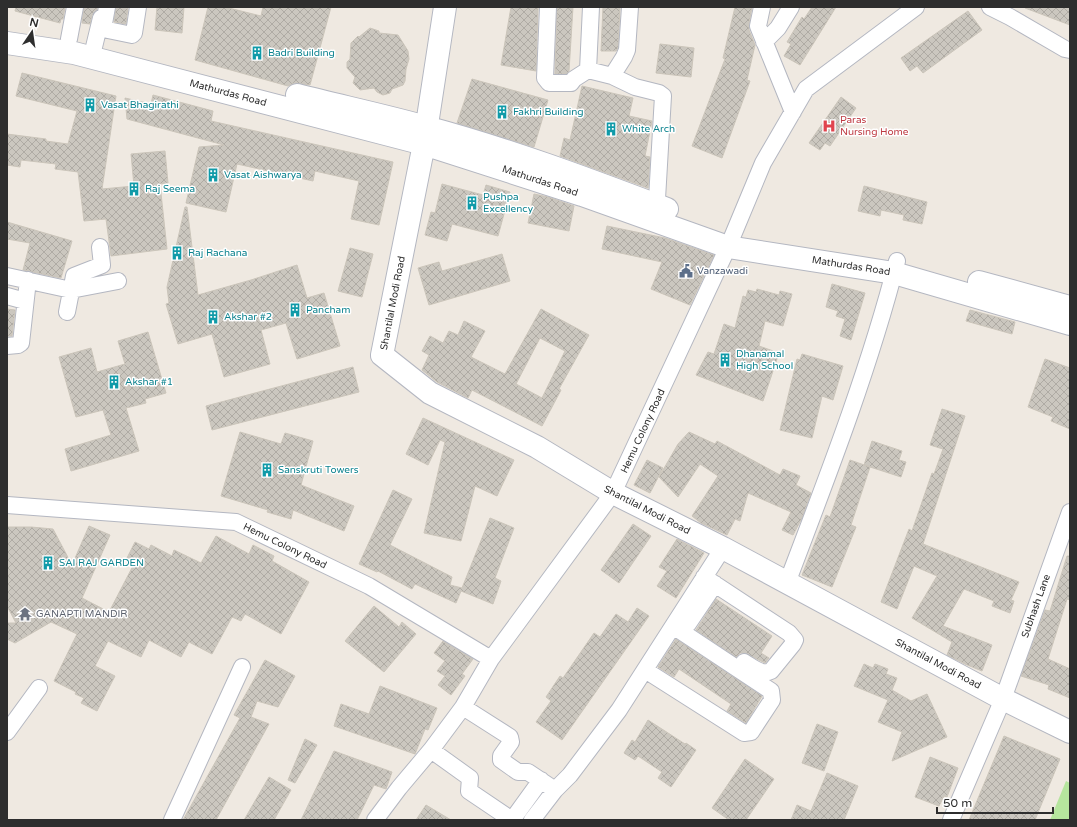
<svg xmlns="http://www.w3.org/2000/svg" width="1077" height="827" viewBox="0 0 1077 827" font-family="'Varela Round',sans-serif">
	<defs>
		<pattern id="building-cross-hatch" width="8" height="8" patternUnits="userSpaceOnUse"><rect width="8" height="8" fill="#cbc7bf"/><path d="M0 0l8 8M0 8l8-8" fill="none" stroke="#afaba4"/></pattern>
	</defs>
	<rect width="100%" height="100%" fill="#efe9e1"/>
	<!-- grass -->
	<path fill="#b6e59e" d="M1066 781 1070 783V820H1050Z"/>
	<!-- building -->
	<path fill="url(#building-cross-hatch)" stroke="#cbc5ba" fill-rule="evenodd" d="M16 7H65L63 19H61L60 23 15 11Z
		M84 7H97V10L92 15 90 24 82 23Z
		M116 7H128L126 24 114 22Z
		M157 7H184L182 33 155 30Z
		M208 7H225L261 16 263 7H331L310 85 294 83 288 86 195 60Z
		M511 7H538L536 71 501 65Z
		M557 7H573L569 71 566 74H555Z
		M603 7H620L618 48 616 51H601Z
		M735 7H752L749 24V30L755 45 747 80 750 81 722 158 692 146 725 59 723 58Z
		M812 7H836L800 65 784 56 791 44 787 42 802 17 804 19Z
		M1026 7H1070V25L1025 8Z
		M968 11 982 30 923 73 917 66 910 71 901 58Z
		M370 28 379 31V33L398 35 408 51 409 59 406 69 405 81 403 85 392 89 390 93 383 95 377 92 374 88 360 90 353 83 355 77 347 68V62L350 59 351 43 358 36 359 37Z
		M660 44 694 48 691 77 656 73Z
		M22 73 116 96 102 189 134 186 131 154 165 151 168 183 160 184 167 249 111 256 106 219 84 221 78 172 55 169 56 164 21 160 20 167 7 165V134L46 139V141L68 144 77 111 16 96Z
		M472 79 548 100 534 147 457 123Z
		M582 86 633 98 629 116 652 121 645 156 650 157 648 188 560 156 564 138 570 140Z
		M153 95 213 111 211 121 393 162 379 225 351 219 359 181 315 171 313 181 237 164 226 212 186 203 199 147 224 145 127 119 125 98 151 104Z
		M841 97 856 108 830 146 825 143 820 150 809 143Z
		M442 184 483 195 486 185 510 192 498 236 452 224 447 241 425 235 431 212 435 213Z
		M864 186 927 202 922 224 903 220 904 215 881 210 880 216 858 211Z
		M534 194 548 197 574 206 569 231 528 223Z
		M185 207H187L198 295 251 280 297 265 307 298 324 293 340 346 297 359 286 323 261 330 270 364 224 377 212 334 178 344 166 304 169 303 167 287Z
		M7 222 72 241 61 278 23 270 30 243 7 239Z
		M607 226 665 238 714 255 690 305 651 289 662 262 602 249Z
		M350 248 373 254 362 297 338 291Z
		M502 254 510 281 429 305 418 268 439 262 442 271Z
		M832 284 865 293 851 340 840 336 845 319 836 316 838 311 826 307Z
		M757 289 779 295 780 291 792 294 783 326 765 321 759 346 779 353 763 401 696 375 708 352 714 354 724 324 735 328 743 296 746 297 748 290 756 292Z
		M7 309 15 310 12 336H7Z
		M541 309 589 335 559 389 561 390 542 426 472 390 468 398 437 382 422 370 429 355 422 351 430 336 443 343 449 331 458 335 464 321 485 331 471 357 505 374ZM540 338 565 351 542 398 516 384Z
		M970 310 1015 322 1012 334 966 321Z
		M148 332 166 393 145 399 146 403 126 408 139 451 71 471 65 449 111 435 103 410 76 417 59 357 91 348 97 372 125 364 118 341Z
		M802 354 843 366 833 400 822 396 812 438 780 430 797 359 800 360Z
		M1045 359 1070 368V429L1051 421 1053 417 1028 407Z
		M353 367 359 392 212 430 206 406Z
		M942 409 965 416 923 544 1019 582 1011 600 1014 601 1010 613 992 606 994 601 964 589 943 626 992 645 982 671 965 664 947 655 952 642 912 618 937 576 914 566 897 609 881 602 909 529 912 531 932 473 934 474 943 449 930 445Z
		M423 418 514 460 497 496 475 486 461 541 424 533 445 442 440 440 428 465 406 454Z
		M240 432 281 444 285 433 313 441 301 485 354 506 344 531 293 510 291 519 267 512 268 510 221 496Z
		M689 432 715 444 717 441 780 475 783 469 800 476 796 485 811 493 802 518 793 535 782 530 791 512 748 493 740 521 735 519 727 535 701 523 692 516 718 476 700 464 678 497 659 477 678 444Z
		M872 441 902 451 899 460 906 462 901 477 864 465Z
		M647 460 663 468 650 493 634 485Z
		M850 460 870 467 851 525 856 527 832 587 802 575 826 515 830 517Z
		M393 490 412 499 390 545 452 577 450 585 462 588 490 518 514 528 495 578 501 581 493 604 461 591 456 603 415 584 412 589 378 571 377 572 359 564Z
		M633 524 651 536 619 583 601 570Z
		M89 526 110 535 82 598 109 612 135 562 127 558 135 542 149 549 151 545 172 556 174 550 201 563 216 536 249 554 253 545 274 556 272 561 309 582 281 634 245 614 241 621 232 617 212 654 189 642 181 657 149 640 141 657 108 641 95 666 115 676 97 711 81 703 84 698 75 694 76 692 54 681 77 634 51 622 15 643 7 639V623H16L7 606V527H31L53 529 72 565Z
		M677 539 704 553 676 598 657 586 667 571 659 567Z
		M1067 556H1070V600L1067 599 1048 659 1070 669V698L1048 689 1049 685 1021 676 1045 610 1050 611Z
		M716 599 772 636 761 653 769 658 765 663 745 653H740L736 657 696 630Z
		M374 606 399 627 402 622 416 634 384 672 345 641Z
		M637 608 649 616 562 740 536 722 551 701 546 697 560 676 563 678 594 633 600 637 616 614 628 622Z
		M676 639 762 696 746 723 727 711 731 704 679 669 674 677 658 667Z
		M443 641 473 659 462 674 465 676 451 695 438 685 445 676 437 671 445 661 434 653Z
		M265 660 295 676 278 707 257 701 251 717 269 724 216 820H183L240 718 234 715Z
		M864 664 873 668 875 664 888 669 886 674 897 678 892 690 911 701 927 694 947 737 892 761 902 732 878 722 888 700 854 686Z
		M380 686 437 708 428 730 425 729 415 754 334 726 341 704 369 714Z
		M648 720 685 744 686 743 696 750 671 787 658 778 662 772 638 756 635 760 624 753 632 740 635 742Z
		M817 724 838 732 824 771 802 763Z
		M1004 736 1060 759 1035 820H969Z
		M305 739 317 745 295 783 288 780Z
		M334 751 392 772 386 789 374 785 357 820H301Z
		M930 757 958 768 947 797 944 796 939 806 915 797Z
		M745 759 774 779 746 820H729L712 808Z
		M827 773 858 786 844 820H791L797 805 811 811Z
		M269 777 291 790 274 820H244Z
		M426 805 451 820H416Z"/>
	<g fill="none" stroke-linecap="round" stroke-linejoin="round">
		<!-- street casing -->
		<g stroke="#b4b7c1" stroke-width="18">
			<path id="street" d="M107 7 103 29 132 35 134 33 138 7
				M548 7 545 78 549 83H571L574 79 588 70
				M591 7 588 70 612 76 635 87 659 93 663 96 656 216
				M762 7 758 26 793 112
				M990 7 1010 17 1065 49 1070 50
				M69 39 75 7
				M764 42 778 28 791 7
				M94 47 101 18
				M612 76 624 57 627 50 630 7
				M7 276 71 290 118 281
				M7 296 25 301
				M67 312 74 276 102 265 100 247
				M7 346 18 345 21 343 28 280
				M7 505 236 522 369 586 491 659
				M704 577 789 633 795 640 793 644 771 671C762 676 752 667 744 662
				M787 583C827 478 869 370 897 261
				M688 624 715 584
				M645 670 744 733 751 732 772 700 771 691 673 626
				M463 707 510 737 511 742 501 756V760L518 772H528L555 790
				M7 732 39 688
				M431 750 470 778 469 791 512 820
				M172 820 242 667
				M375 820 399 788 431 750 463 707 491 659 613 493 728 247 763 163 806 89 916 7
				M512 820 541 780
				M532 820 555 790 570 775 619 710 723 548
				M951 820 1003 699 1070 512"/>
		</g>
		<!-- secondary casing -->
		<g stroke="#b4b7c1" stroke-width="24">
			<path id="secondary" d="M445 7 424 144 382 355 430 393 537 447 613 493 723 548 1003 699 1070 732
				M7 43 74 53 424 144 582 195 728 247 894 273 1070 324
				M297 95C340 106 383 115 426 127 508 149 588 179 667 209
				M979 282 1070 307"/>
		</g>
		<!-- street -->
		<use href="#street" stroke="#fff" stroke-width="16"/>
		<!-- secondary -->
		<use href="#secondary" stroke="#fff" stroke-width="22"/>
	</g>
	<!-- icons -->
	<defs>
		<g id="building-bare" transform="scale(1.08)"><path d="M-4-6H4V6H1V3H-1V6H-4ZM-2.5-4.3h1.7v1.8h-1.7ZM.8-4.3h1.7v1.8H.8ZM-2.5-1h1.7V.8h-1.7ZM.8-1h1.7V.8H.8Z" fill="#0f9aa8" stroke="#fff" stroke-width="2.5" paint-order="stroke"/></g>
		<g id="hospital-bare" transform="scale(1.08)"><path d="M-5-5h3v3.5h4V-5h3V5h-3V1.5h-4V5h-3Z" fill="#e0444e" stroke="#fff" stroke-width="2.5" paint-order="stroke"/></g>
		<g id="civic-bare" transform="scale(1.08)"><path d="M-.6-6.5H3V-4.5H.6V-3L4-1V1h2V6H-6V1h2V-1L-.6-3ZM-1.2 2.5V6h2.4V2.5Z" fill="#5c6f8a" stroke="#fff" stroke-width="2.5" paint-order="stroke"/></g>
		<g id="temple-bare" transform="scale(1.08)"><path d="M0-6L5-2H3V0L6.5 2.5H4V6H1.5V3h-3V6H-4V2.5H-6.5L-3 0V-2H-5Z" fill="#6b7280" stroke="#fff" stroke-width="2.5" paint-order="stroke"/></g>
	</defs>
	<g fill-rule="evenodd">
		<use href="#building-bare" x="257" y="53"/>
		<use href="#building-bare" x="90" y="105"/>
		<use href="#building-bare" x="502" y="112"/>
		<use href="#hospital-bare" x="829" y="126"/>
		<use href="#building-bare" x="611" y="129"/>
		<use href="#building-bare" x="213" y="175"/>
		<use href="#building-bare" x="134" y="189"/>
		<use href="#building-bare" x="472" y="203"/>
		<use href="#building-bare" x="177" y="253"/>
		<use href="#civic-bare" x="686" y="271"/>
		<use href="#building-bare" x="295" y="310"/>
		<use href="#building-bare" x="213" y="317"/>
		<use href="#building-bare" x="725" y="360"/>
		<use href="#building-bare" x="114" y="382"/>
		<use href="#building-bare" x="267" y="470"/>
		<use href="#building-bare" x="48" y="563"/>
		<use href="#temple-bare" x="25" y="614"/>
	</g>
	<g text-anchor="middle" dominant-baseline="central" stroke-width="3" stroke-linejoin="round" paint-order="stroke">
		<!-- culture labels -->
		<g font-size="10" fill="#0d838f" stroke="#fff" text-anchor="start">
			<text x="268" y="53">Badri Building</text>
			<text x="101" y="105">Vasat Bhagirathi</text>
			<text x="513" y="112">Fakhri Building</text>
			<text x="622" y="129">White Arch</text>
			<text x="224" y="175">Vasat Aishwarya</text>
			<text x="145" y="189">Raj Seema</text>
			<text x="483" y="197">Pushpa<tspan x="483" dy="12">Excellency</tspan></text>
			<text x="188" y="253">Raj Rachana</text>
			<text x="306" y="310">Pancham</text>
			<text x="224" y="317">Akshar #2</text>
			<text x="736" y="354">Dhanamal<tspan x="736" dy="12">High School</tspan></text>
			<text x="125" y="382">Akshar #1</text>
			<text x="278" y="470">Sanskruti Towers</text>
			<text x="59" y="563">SAI RAJ GARDEN</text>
		</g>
		<!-- street labels -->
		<g font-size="10" fill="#2e2e2e" stroke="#fff">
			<text transform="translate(228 93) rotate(15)">Mathurdas Road</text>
			<text transform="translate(540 181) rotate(18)">Mathurdas Road</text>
			<text transform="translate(851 266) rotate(9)">Mathurdas Road</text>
			<text transform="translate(393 303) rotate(-79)">Shantilal Modi Road</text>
			<text transform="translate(643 431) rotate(-65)">Hemu Colony Road</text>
			<text transform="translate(647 510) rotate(27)">Shantilal Modi Road</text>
			<text transform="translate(285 546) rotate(26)">Hemu Colony Road</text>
			<text transform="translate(1036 606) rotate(-70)">Subhash Lane</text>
			<text transform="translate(938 664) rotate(28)">Shantilal Modi Road</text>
		</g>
		<!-- health labels -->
		<g font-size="10" fill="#be3a42" stroke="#fff" text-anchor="start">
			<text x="840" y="120">Paras<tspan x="840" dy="12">Nursing Home</tspan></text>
		</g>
		<!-- service labels -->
		<g font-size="10" fill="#4e5e75" stroke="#fff" text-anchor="start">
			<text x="697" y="271">Vanzawadi</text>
		</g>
		<!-- worship labels -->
		<g font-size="10" fill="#5b616d" stroke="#fff" text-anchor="start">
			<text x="36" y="614">GANAPTI MANDIR</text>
		</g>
	</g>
	<!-- border -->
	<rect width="1077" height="827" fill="none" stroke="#2e2e2e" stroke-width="16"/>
	<!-- north arrow -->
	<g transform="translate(32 32) rotate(13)" stroke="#ffffff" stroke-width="3" paint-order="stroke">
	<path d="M0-3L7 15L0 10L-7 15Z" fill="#2e2e2e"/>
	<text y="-6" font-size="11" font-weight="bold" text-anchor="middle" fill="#2e2e2e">N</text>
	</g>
	<!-- scale -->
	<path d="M937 807v6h116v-6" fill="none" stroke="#2e2e2e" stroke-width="2"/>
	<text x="943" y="807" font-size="12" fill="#2e2e2e" stroke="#ffffff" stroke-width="3" paint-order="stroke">50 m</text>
</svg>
